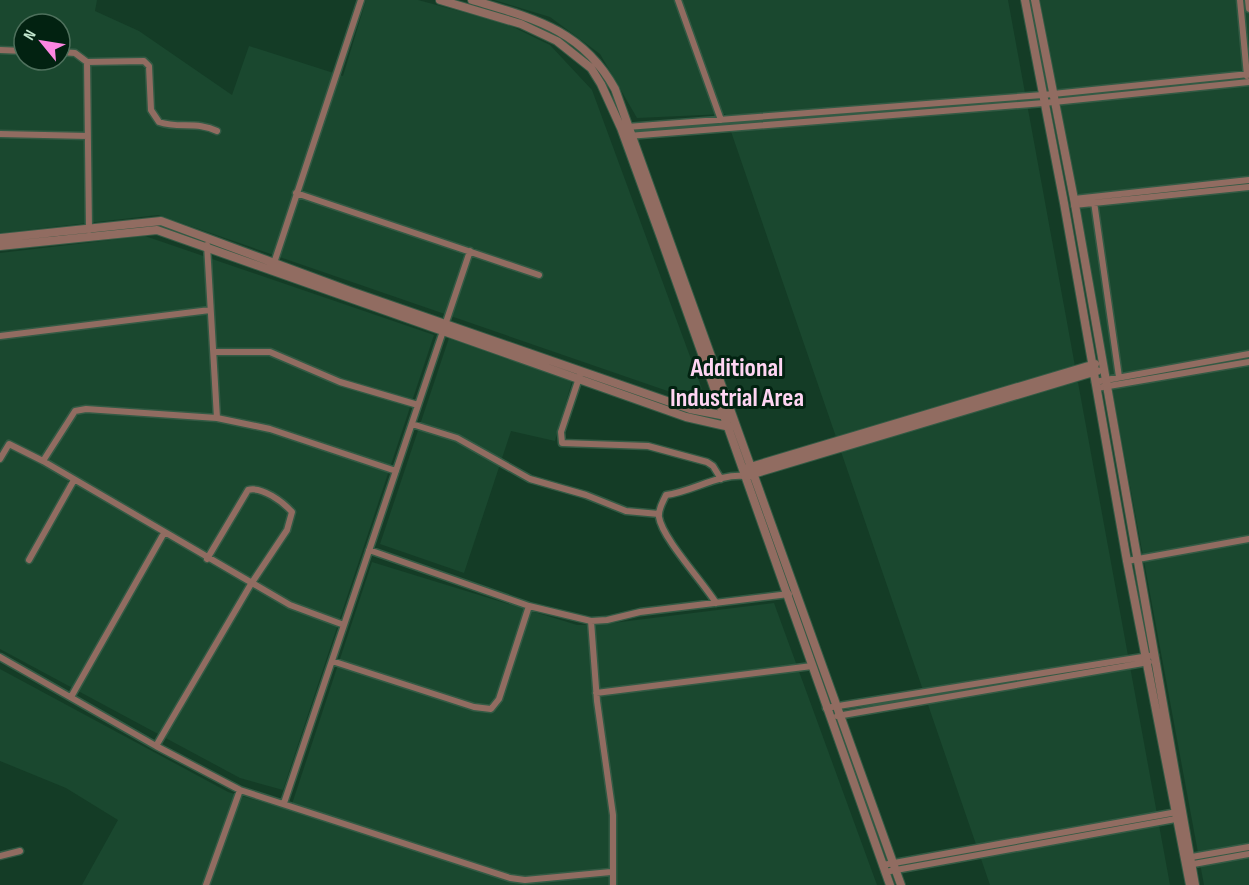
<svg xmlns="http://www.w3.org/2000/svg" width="1249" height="885" viewBox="0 0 1249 885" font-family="'Sofia Sans Condensed',sans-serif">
	<rect width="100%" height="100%" fill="#143c26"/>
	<!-- built -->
	<path fill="#1a482f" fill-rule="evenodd" d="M0 0H97L95 11 139 31 232 95 249 46 343 76 366 0H418L507 24 550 45 592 90 702 389 682 396 158 215 0 233ZM24 24H60V60H24Z
		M494 0H1008L1170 885H990L725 114 637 118 600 54 550 17Z
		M1040 0H1249V885H1204Z
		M145 236 434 335 283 790 240 778 0 649V253Z
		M449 338 572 381 555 441 511 431 464 573 380 544Z
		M372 562 577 625H596L774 603 877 885H82L118 820 66 788 0 761V669L228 792 290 810Z"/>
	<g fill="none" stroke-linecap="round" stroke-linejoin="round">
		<!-- minor casing -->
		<g stroke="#335a44" stroke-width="9">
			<path id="minor" d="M678 0 721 120
				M1240 0 1247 76
				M1248 0 1249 9
				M0 50 24 51
				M60 52 75 53 87 62 89 230
				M87 62 144 61 149 66 151 110 159 122C178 129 198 121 217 131
				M627 127 1043 95 1249 74
				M0 134 88 136
				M628 136 1044 103 1249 82
				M296 193 539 275
				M1074 199 1249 180
				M1094 202 1119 377
				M1074 205 1249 187
				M273 266 361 0
				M0 336 210 310
				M214 352H270L340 382 418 405
				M580 375 561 432 562 443 648 446 707 462 713 466 721 479
				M1095 382 1249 354
				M1097 388 1249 362
				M217 418 270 429 396 471
				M412 424 457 438 530 479 586 495 626 511 659 514
				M0 459 9 444 43 461 75 411 86 409 217 418 207 245
				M43 461 290 605 344 625
				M369 550 529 606 591 621 607 620 640 612 789 594
				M29 560 74 480
				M1127 561 1249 539
				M716 603C703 582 662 538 659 517 658 509 663 502 666 495 692 492 719 473 745 476
				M591 621 597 701 613 815V885
				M0 657 156 746 240 790 510 878 525 880 611 872
				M332 661 474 707 491 709 499 699 529 606
				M596 693 812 666
				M71 697 164 533
				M826 708 1155 655
				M837 716 1149 662
				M156 746 251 584 287 530 292 512C283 502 262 486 248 490L207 559
				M284 803 470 251
				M0 856 20 851
				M1186 858 1249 847
				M883 865 1177 812
				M1188 865 1249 854
				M885 872 1181 818
				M206 885 240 790"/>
		</g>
		<!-- tertiary casing -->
		<g stroke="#335a44" stroke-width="10">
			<path id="tertiary" d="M440 0 521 24 557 41 591 68 601 84 621 128 661 238 890 885
				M472 0C532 18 582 29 615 89L901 885
				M1025 0 1064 203 1127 561 1190 885
				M1035 0 1074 199 1195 885
				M0 238 161 221 350 291 690 409 726 416
				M0 246 157 230 686 417 730 427
				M747 468 1095 364
				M750 475 1097 371"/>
		</g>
		<!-- minor -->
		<use href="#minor" stroke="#916c61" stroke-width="6"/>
		<!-- tertiary -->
		<use href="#tertiary" stroke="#916c61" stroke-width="8"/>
	</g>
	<g text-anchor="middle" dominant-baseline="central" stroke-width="6" stroke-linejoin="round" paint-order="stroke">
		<!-- district labels -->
		<g font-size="26" font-weight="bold" fill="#ffd5f3" stroke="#022211">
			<text x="737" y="368">Additional<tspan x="737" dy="30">Industrial Area</tspan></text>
		</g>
	</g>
	<!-- north arrow -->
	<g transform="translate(42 42) rotate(300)"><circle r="28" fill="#022211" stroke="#4e705c" stroke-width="1.5"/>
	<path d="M0-4.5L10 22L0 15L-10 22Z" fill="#fd86e1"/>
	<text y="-9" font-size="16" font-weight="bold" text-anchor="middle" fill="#c1e5cd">N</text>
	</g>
</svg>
